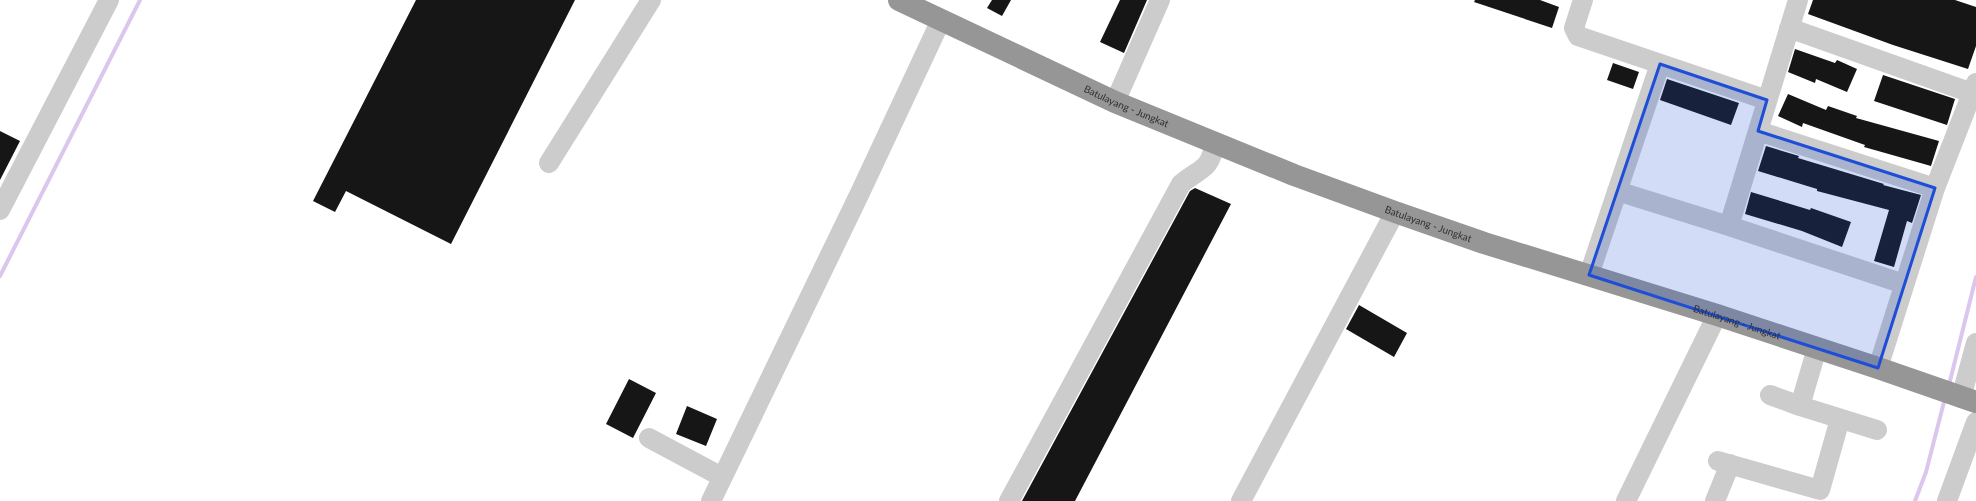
<svg xmlns="http://www.w3.org/2000/svg" width="1976" height="501" viewBox="0 0 1976 501" font-family="Lato,sans-serif">
	<rect width="100%" height="100%" fill="#fff"/>
	<g fill="none" stroke-linecap="round" stroke-linejoin="round">
		<!-- stream -->
		<path stroke="#dbc7ed" stroke-width="4" d="M0 276 140 0
			M1949 385 1976 277
			M1915 501 1926 472 1945 398"/>
	</g>
	<!-- building -->
	<path fill="#161616" d="M416 0H575L451 244 346 191 335 212 313 201Z
		M992 0H1011L1002 16 987 8Z
		M1120 0H1147L1124 53 1100 42Z
		M1475 0H1540L1559 7 1552 28 1474 2Z
		M1813 0H1955L1976 7V46L1968 69 1893 45 1808 14Z
		M1795 49 1835 63 1837 60 1857 69 1847 92 1816 79 1815 83 1788 72Z
		M1613 63 1639 72 1633 89 1607 80Z
		M1883 75 1955 99 1947 125 1874 101Z
		M1667 79 1739 103 1731 125 1660 100Z
		M1788 94 1826 110 1828 106 1857 116 1856 118 1939 141 1931 166 1864 147 1865 145 1803 123 1802 127 1778 116Z
		M0 131 20 141 0 180Z
		M1766 146 1799 156 1798 158 1884 184 1883 185 1921 195 1912 223 1907 221 1894 267 1874 261 1889 210 1817 191V189L1758 171Z
		M1195 188 1231 204 1075 501H1022L1190 191Z
		M1751 192 1810 210 1811 208 1851 222 1842 247 1802 231 1745 214Z
		M1359 305 1407 333 1394 357 1346 329Z
		M629 379 656 393 633 438 606 424Z
		M687 406 717 419 706 446 676 434Z"/>
	<g fill="none" stroke-linecap="round" stroke-linejoin="round">
		<!-- minor -->
		<path stroke="#ccc" stroke-width="20" d="M1583 0 1574 28 1578 36 1767 100
			M1789 28 1972 93
			M1115 102 1160 0
			M1758 131 1935 188
			M549 163 651 0
			M1617 191 1729 226 1798 0
			M0 210 109 0
			M1729 226 1904 284
			M1589 275 1660 64
			M1817 348 1800 406 1877 430
			M1878 368 1935 188 1976 83
			M1770 395 1800 406
			M1961 398 1976 343
			M649 438 722 477
			M1718 461 1820 490 1840 419
			M711 501 859 195 941 20
			M1009 501 1181 184C1200 167 1209 173 1215 143
			M1241 501 1395 212
			M1626 501 1717 315
			M1715 501 1730 464
			M1947 501 1976 422"/>
		<!-- highway -->
		<path stroke="#969696" stroke-width="22" id="s1" d="M899 0 1115 102 1294 175 1395 212 1484 243 1717 315 1878 368 1976 402"/>
	</g>
	<!-- marked area -->
	<path fill="#1d4ed8" fill-opacity="0.2" stroke="#1d4ed8" stroke-width="3" stroke-linejoin="round" d="M1660 64 1767 100 1758 131 1935 188 1878 368 1589 275Z"/>
	<g text-anchor="middle" dominant-baseline="central" stroke-width="4" stroke-linejoin="round" paint-order="stroke">
		<!-- street labels -->
		<g font-size="10" fill="#2f2f2f" stroke="#fff">
			<text stroke="none"><textPath href="#s1" startOffset="251">Batulayang - Jungkat</textPath></text>
			<text stroke="none"><textPath href="#s1" startOffset="575">Batulayang - Jungkat</textPath></text>
			<text stroke="none"><textPath href="#s1" startOffset="899">Batulayang - Jungkat</textPath></text>
		</g>
	</g>
</svg>
